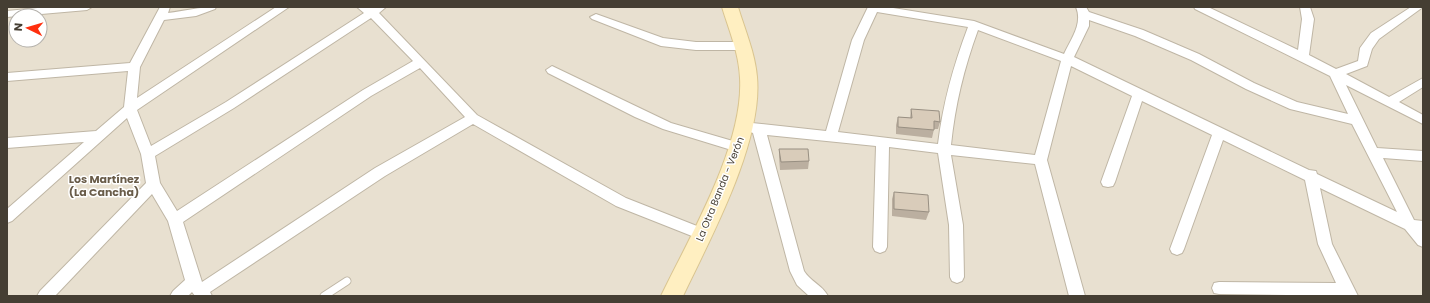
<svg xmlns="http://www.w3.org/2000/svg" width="1430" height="303" viewBox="0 0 1430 303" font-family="Poppins,sans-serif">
	<rect width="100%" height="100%" fill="#f3eee3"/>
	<!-- residential -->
	<path fill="#e8e0d0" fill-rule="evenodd" d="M7 7H1423V296H7ZM16 16H40V40H16Z"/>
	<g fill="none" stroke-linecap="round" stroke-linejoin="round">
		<!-- service casing -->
		<g stroke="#bfb6a5" stroke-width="9">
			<path id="service" d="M324 296 347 281"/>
		</g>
		<!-- minor casing -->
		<g stroke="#bfb6a5" stroke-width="2">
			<path id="minor" d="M48 7H92L87 10 7 17V11Z
				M160 7H170L168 13C184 11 200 7 216 7L215 9 196 16 164 20 140 67 137 98 276 7H289L137 110 151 146 226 102 364 13 357 7H386L379 13 477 115 626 198 707 230 709 234 707 238 702 240 616 206 473 124 385 176 210 292 212 296H195L192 292 188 296H170L173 291 185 280 168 221 152 194 55 296H37L40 291 146 183 141 154 127 118 12 221 7 223V209L84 142 7 148V138L96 131 124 107 128 71 7 81V73L130 63ZM371 18 413 61 363 90 177 211 160 183 155 156 234 108ZM420 68 465 117 375 168 202 282 183 222 371 96Z
				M868 7H887L974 21 1064 54C1071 39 1083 24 1076 7H1086L1089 12 1143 30 1199 54 1254 83 1297 102 1348 114 1330 76 1195 9 1194 7H1208L1298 50 1302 19 1300 7H1310L1314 19 1309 55 1336 69 1358 61 1360 48 1371 33 1411 7H1423L1379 39 1372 49 1367 66 1346 74 1389 97 1423 78V87L1399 102 1423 115V124L1346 85 1377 148 1423 151V161L1383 158 1414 220 1423 221V247L1418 245 1405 229 1320 188 1332 244 1358 296 1219 294 1214 293 1212 288 1214 283 1219 282 1336 283 1318 244 1305 180 1223 140 1184 249 1182 253 1177 255 1172 253 1170 249 1212 135 1142 101 1115 182 1113 186 1108 187 1103 186 1101 182 1132 96 1071 66 1047 160 1085 296H1069L1035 164 951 155 963 225 964 277 962 281 957 283 952 281 950 277 949 225 938 153 889 147 887 247 885 251 880 253 875 251 873 247 876 146 767 135 804 271C810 281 822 285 828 296H809L797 285 790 271 753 133 748 131 746 128 748 125 752 123 826 131 852 40ZM877 12 968 27C953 67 943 102 938 144L838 132 864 40ZM1089 20 1135 36 1191 60 1246 89 1290 109 1352 124 1397 212 1317 174 1316 171 1309 170 1074 57 1089 26ZM978 30 1061 61 1035 155 951 145C955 105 964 68 978 30Z
				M596 14 663 38 696 42H743L749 46 743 50H696L661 46 592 19 590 17Z
				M552 66 671 123 743 144 744 147 743 150 738 152 663 129 635 117 548 73 546 70Z"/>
		</g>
		<!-- secondary casing -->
		<g stroke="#dac590" stroke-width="2">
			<path id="secondary" d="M722 7H738C745 30 755 53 757 77 763 142 711 237 683 296H661C690 236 744 145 740 78 739 53 729 30 722 7Z"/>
		</g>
		<!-- service -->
		<use href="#service" stroke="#fff" stroke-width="7"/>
		<!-- minor -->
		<use href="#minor" fill="#fff" fill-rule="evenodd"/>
		<!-- secondary -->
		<use href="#secondary" fill="#ffefc1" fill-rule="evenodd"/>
	</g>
	<!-- wall -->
	<path fill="#bbafa0" d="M911 109 940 122 938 129H934L932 138 896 134V125L898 117 910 118Z
		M779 149 809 161 808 169 780 170 779 157Z
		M894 192 929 212 926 220 892 216V199Z"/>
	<!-- building -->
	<path fill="#d9ccba" stroke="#988f82" d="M911 109 939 111 940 122 934 121V130L898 127V117L912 118Z
		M779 149H808L809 161 781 162Z
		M894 192 928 195 929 212 894 209Z"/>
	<g text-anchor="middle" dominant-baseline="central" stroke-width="3" stroke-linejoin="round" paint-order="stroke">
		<!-- street labels -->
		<g font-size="10" fill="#453e33" stroke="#fff">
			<text transform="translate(720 189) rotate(-68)">La Otra Banda - Verón</text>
		</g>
		<!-- neighbourhood labels -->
		<g font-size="11" font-weight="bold" fill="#695c49" stroke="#fff">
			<text x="104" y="179">Los Martínez<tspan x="104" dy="13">(La Cancha)</tspan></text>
		</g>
	</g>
	<!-- border -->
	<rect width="1430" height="303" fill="none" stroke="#453e33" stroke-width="16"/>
	<!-- north arrow -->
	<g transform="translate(28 28) rotate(275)"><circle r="19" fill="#ffffff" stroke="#b5b2ad"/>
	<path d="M0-3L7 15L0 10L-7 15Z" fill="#ff2f0e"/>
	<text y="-6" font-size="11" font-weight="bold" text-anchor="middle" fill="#453e33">N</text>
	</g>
</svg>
